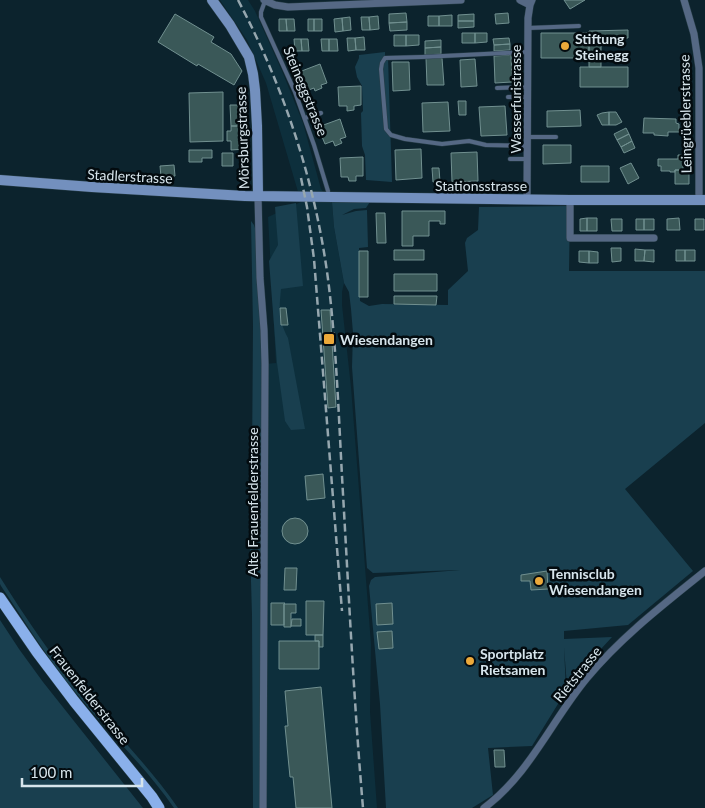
<svg xmlns="http://www.w3.org/2000/svg" width="705" height="808" viewBox="0 0 705 808" font-family="Lato,sans-serif">
	<rect width="100%" height="100%" fill="#0c232d"/>
	<!-- built -->
	<path fill="#0d2f3c" d="M220 0H248L255 11 282 71 303 123 321 189 332 203 334 227 344 283 342 292V305L351 387 371 644 370 712 377 808H263L265 364 276 363 268 217 301 202 266 83 247 40Z"/>
	<!-- green -->
	<path fill="#193f4f" d="M385 52V58H388L392 182 366 180 365 155 362 146 361 113 363 111 362 86 357 77 355 67 359 58V55Z
		M373 197 366 208 354 209 342 215 356 211 367 210 368 247 359 248 360 301 369 306 382 304 448 305V290L468 271 465 243 467 238 478 230 479 207 570 206 569 271H705V423L625 489 693 571 628 625 564 631V639L612 637 567 686 564 647 566 691 532 746 488 748 493 795 472 808H386L380 704 369 586 371 580 375 577 460 570 373 573 367 568 352 367 353 333 351 309 349 292 344 283 334 227 332 202Z
		M296 203 303 286 281 289C279 310 278 319 288 338L305 429 291 430 285 421 277 363 269 261 278 245 275 207Z
		M251 221 254 225 260 244 264 330 263 808H253L252 615 250 547 252 462 253 325Z
		M0 577C25 617 52 657 82 693 114 732 150 767 178 808H174C145 766 107 731 75 692 48 659 25 622 1 586L0 584Z
		M0 620 19 649 43 682 143 808H0Z"/>
	<!-- building -->
	<path fill="#3a5858" stroke="#719090" d="M564 0H585L570 9Z
		M406 13 407 22 389 23V14Z
		M508 13 509 23 496 24 495 14Z
		M175 14 214 37 211 42 231 54 242 71 234 85 198 64 197 66 158 42Z
		M474 14V21H458V15Z
		M452 15V26H439V16Z
		M378 16 379 29 370 30 369 17Z
		M428 16H439V26H428Z
		M350 17 351 30 343 31 342 18Z
		M361 17H369L370 30H362Z
		M342 18 343 31 335 32 334 19Z
		M279 19H286L287 31H279Z
		M286 19H294L295 31H287Z
		M308 19H314V31H308Z
		M314 19H322V31H314Z
		M458 21H474V27L458 28Z
		M407 22V30L390 31 389 23Z
		M628 30V38H601V67H589V31Z
		M462 33H475V43H462Z
		M475 33H487V42L475 43Z
		M541 33H589V58H541Z
		M394 35H406V46H394Z
		M406 35H419V45L406 46Z
		M364 37 365 50H356L355 38Z
		M347 38H355L356 50 348 51Z
		M509 38 510 44 494 45 493 39Z
		M294 39H301L302 51H295Z
		M301 39H308L309 51H302Z
		M321 39H329V51H322Z
		M329 39H337L338 51H329Z
		M441 40V47L425 48V41Z
		M510 44V50L494 51V45Z
		M441 47V54L425 55V48Z
		M511 55 512 82 495 83 494 56Z
		M426 58H442L444 85H427Z
		M475 59 477 86 461 87 460 60Z
		M392 62H409L410 90 393 91Z
		M320 64 327 83 321 85 322 88 315 91 314 88 306 91 299 72Z
		M580 67H628V87H580Z
		M361 86V105L354 106V110L347 111V106H339L338 87Z
		M223 92V141L190 142 189 93Z
		M458 101H466V115H459Z
		M448 102 450 131 423 132 422 103Z
		M230 105H245V126H231Z
		M505 106 507 135 481 136 479 107Z
		M580 110 581 126 547 127V111Z
		M609 112V125H602L597 115 602 113Z
		M609 112H616L622 122 616 125H609Z
		M644 118 676 119V123L679 124V132H668V136L654 135V133H643Z
		M340 119 346 137 340 139 342 143 335 146 333 141 325 144 318 127Z
		M231 126H245L246 149 231 150V141H227V131H231Z
		M626 128 629 134 617 140 614 134Z
		M629 134 632 141 621 147 617 140Z
		M632 141 635 148 624 153 621 147Z
		M543 145H571V163L543 164Z
		M421 149 422 178 396 180 395 150Z
		M189 150H212V158H202V162H189Z
		M477 152 478 181 452 182 451 153Z
		M222 153H233V166H222Z
		M678 155H685V166H683V170H675V172H670V171H661V166H658V159H678Z
		M363 157V176H356V181H349L348 177H341L340 158Z
		M631 163 639 178 628 184 620 168Z
		M174 165 175 176 161 177 160 166Z
		M581 166H609V182H581Z
		M432 168H439L440 182H433Z
		M675 170H689V184H675Z
		M402 211H445V224H440V221H429V236H413V246H402Z
		M376 213H385L386 243H377Z
		M587 218V231H580V219Z
		M587 218H597V231H587Z
		M679 218 680 230H667V219Z
		M611 219H622V231H612Z
		M636 219H644V230H636Z
		M644 219H654V230H644Z
		M695 219H704V230H695Z
		M611 248H621V261L612 262Z
		M635 249 645 250 644 261H635Z
		M394 250H424V260H394Z
		M645 250H654V262L644 261Z
		M676 250H685V261H676Z
		M685 250H695V261H685Z
		M359 251H368V297H359Z
		M579 251H589V263L579 262Z
		M589 251 598 252V263H589Z
		M394 274H437V291H394Z
		M394 296H437L436 305 394 304Z
		M280 308H286L288 325H281Z
		M321 310H330L336 407 328 408Z
		M323 474 325 498 307 500 305 476Z
		M282 531a13 13 0 1 1 26 0a13 13 0 1 1-26 0Z
		M285 568H297L296 590H284Z
		M547 571 548 589 531 590 530 581H521V575Z
		M306 601H324L323 635H306Z
		M271 603H285L284 604V625H271Z
		M392 603 393 624 377 625 376 604Z
		M284 604H296V613H291V627H284Z
		M292 619H301V626H291Z
		M392 631 393 648 379 649 377 632Z
		M315 635H323V647H319V641H315Z
		M279 641H319V669H279Z
		M321 687 332 808H296L293 777H290L285 726H288L285 691Z
		M494 750H504L505 767H495Z"/>
	<g fill="none" stroke-linecap="round" stroke-linejoin="round">
		<!-- lane casing -->
		<g stroke="#283e48" stroke-width="5">
			<path id="lane" d="M265 1 261 12V17L295 92 314 145 328 191
				M528 28 579 26
				M497 88 528 87
				M508 97H528
				M305 118 321 113
				M527 137H556
				M527 146 486 145 469 141 442 144 405 139 391 135 386 129 381 69 382 63 385 58 422 57 528 52
				M510 159H527"/>
		</g>
		<!-- street casing -->
		<g stroke="#283e48" stroke-width="8">
			<path id="street" d="M264 0 275 5 288 7 461 0
				M520 0 530 5
				M684 0 694 34 699 68V200
				M258 196 260 278 264 330 265 364 263 808
				M527 199 528 18 530 5 532 0
				M570 200V238H654
				M484 808C529 775 552 720 587 678 621 637 664 604 705 571"/>
		</g>
		<!-- secondary casing -->
		<g stroke="#283e48" stroke-width="11">
			<path id="secondary" d="M212 0 230 25 249 57 253 74 255 90 257 126 258 196
				M0 180 92 187 245 196 570 200H705"/>
		</g>
		<!-- primary casing -->
		<g stroke="#283e48" stroke-width="12">
			<path id="primary" d="M0 598 37 652 74 701 152 797 159 808"/>
		</g>
		<!-- lane -->
		<use href="#lane" stroke="#556884" stroke-width="4"/>
		<!-- street -->
		<use href="#street" stroke="#556884" stroke-width="7"/>
		<!-- secondary -->
		<use href="#secondary" stroke="#7390be" stroke-width="10"/>
		<!-- primary -->
		<use href="#primary" stroke="#8ab0eb" stroke-width="11"/>
		<!-- rail -->
		<path stroke="#96a7af" stroke-width="2.5" stroke-dasharray="8 4" stroke-linecap="butt" d="M238 0C285 89 317 187 329 287 337 355 339 425 343 494 349 598 354 703 363 808
			M301 178 307 207 314 259 342 611"/>
	</g>
	<!-- markers -->
	<g fill="#eca93a" stroke="#030b0f" stroke-width="2">
		<circle cx="565" cy="46" r="5"/>
		<rect x="323" y="333" width="12" height="12" rx="2.5"/>
		<circle cx="539" cy="581" r="5"/>
		<circle cx="470" cy="661" r="5"/>
	</g>
	<g text-anchor="middle" dominant-baseline="central" stroke-width="5" stroke-linejoin="round" paint-order="stroke">
		<!-- poi labels -->
		<g font-size="14" font-weight="bold" fill="#d7e5ec" stroke="#030b0f" text-anchor="start">
			<text x="575" y="38">Stiftung<tspan x="575" dy="16">Steinegg</tspan></text>
			<text x="340" y="339">Wiesendangen</text>
			<text x="549" y="573">Tennisclub<tspan x="549" dy="16">Wiesendangen</tspan></text>
			<text x="480" y="653">Sportplatz<tspan x="480" dy="16">Rietsamen</tspan></text>
		</g>
		<!-- street labels -->
		<g font-size="14" fill="#d7e5ec" stroke="#030b0f">
			<text transform="translate(306 91) rotate(68)">Steineggstrasse</text>
			<text transform="translate(515 99) rotate(-90)">Wasserfuristrasse</text>
			<text transform="translate(685 114) rotate(-91)">Leingrüeblerstrasse</text>
			<text transform="translate(242 138) rotate(-92)">Mörsburgstrasse</text>
			<text transform="translate(130 176) rotate(3)">Stadlerstrasse</text>
			<text x="481" y="185">Stationsstrasse</text>
			<text transform="translate(252 502) rotate(-90)">Alte Frauenfelderstrasse</text>
			<text transform="translate(577 674) rotate(-51)">Rietstrasse</text>
			<text transform="translate(90 695) rotate(52)">Frauenfelderstrasse</text>
		</g>
	</g>
	<!-- scale -->
	<path d="M22 778v8h120v-8" fill="none" stroke="#d7e5ec" stroke-width="2.5"/>
	<text x="30" y="778" font-size="15" fill="#d7e5ec" stroke="#030b0f" stroke-width="4" paint-order="stroke">100 m</text>
</svg>
